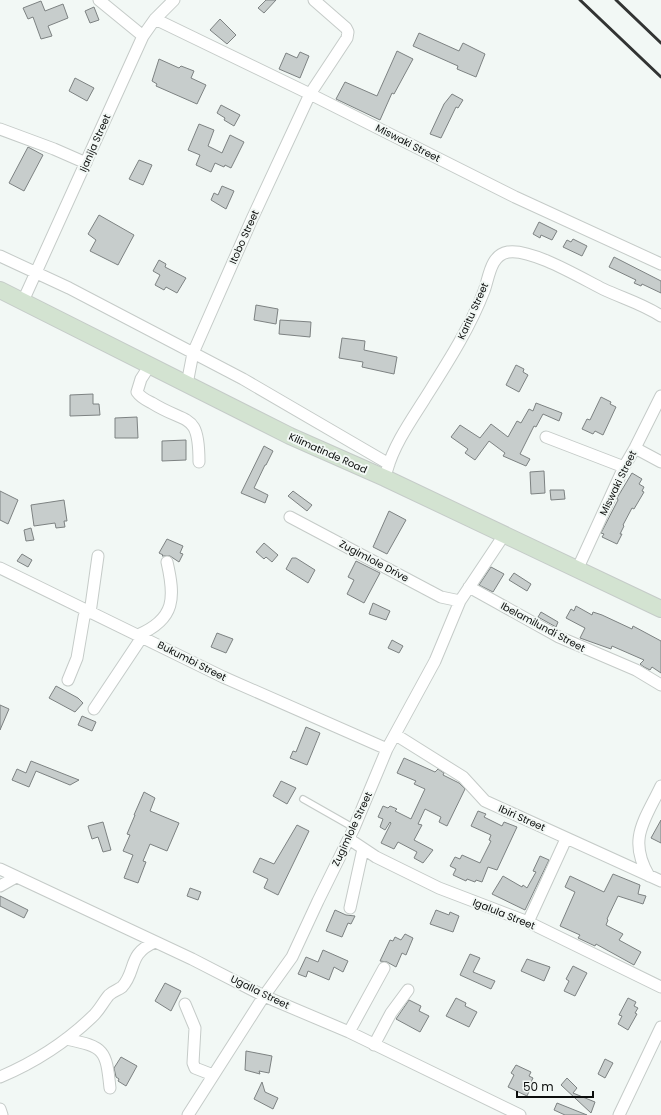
<svg xmlns="http://www.w3.org/2000/svg" width="661" height="1115" viewBox="0 0 661 1115" font-family="Poppins,sans-serif">
	<rect width="100%" height="100%" fill="#f2f8f5"/>
	<!-- building -->
	<path fill="#c7cdcc" stroke="#7d8282" d="M266 0H276L264 13 258 8Z
		M41 1 45 11 63 4 68 18 48 26 52 36 41 39 33 17 28 19 23 8Z
		M94 7 99 20 90 23 85 11Z
		M220 19 236 35 227 44 210 30Z
		M419 33 459 51 463 43 485 54 476 77 457 69 458 66 413 46Z
		M397 51 413 59 394 94 392 93 380 120 336 99 345 82 377 96Z
		M300 52 309 56 300 78 279 69 286 53 297 58Z
		M159 59 179 68 181 66 194 71 191 78 206 85 197 104 156 86 157 84 152 81Z
		M75 78 94 88 87 101 69 91Z
		M452 94 463 100 458 108 456 107 441 138 430 134 444 104Z
		M221 105 240 115 234 126 224 120 225 118 217 113Z
		M199 124 214 130 208 146 222 153 230 135 244 142 231 168 225 165 224 167 215 163 211 172 196 165 200 155 188 150Z
		M28 147 43 155 24 191 9 183Z
		M139 160 152 165 143 185 129 179Z
		M222 186 234 191 226 209 211 200 214 193 218 195Z
		M99 215 134 235 118 265 90 251 96 240 88 234Z
		M539 222 557 231 552 240 541 235 540 238 533 234Z
		M573 239 587 246 582 256 563 247 567 240 571 242Z
		M614 257 661 281V293L642 284 641 286 634 283 636 280 609 267Z
		M159 260 166 264 165 267 186 278 177 293 166 287 164 290 155 285 160 275 153 271Z
		M256 305 278 309 276 324 254 320Z
		M280 320 311 322 310 337 279 334Z
		M342 338 365 341 364 350 397 357 394 374 362 367 363 362 339 358Z
		M516 365 524 369 523 372 528 375 519 392 506 385Z
		M93 394V404H99L100 415 70 416V395Z
		M601 397 611 402 610 404 616 407 603 435 595 431 593 434 582 429 587 419 590 420Z
		M536 403 562 413 559 421 543 414 536 427 534 426 520 454 530 459 526 466 503 456 505 453 489 441 475 460 465 453 468 449 451 437 460 425 480 438 491 424 508 437 517 421 521 423 529 409 533 411Z
		M137 417 138 438H115V418Z
		M186 440V460L162 461V441Z
		M264 446 273 451 266 465H265L254 488 268 495 265 503 241 493Z
		M544 471 545 493 531 494 530 472Z
		M632 473 642 479 639 484 644 487 642 491 644 492 634 509 632 508 623 525 624 526 620 534H622L617 544 602 537 604 534 601 533 618 500 617 498Z
		M550 490H564L565 499 551 500Z
		M0 491 18 500 8 524 0 520Z
		M293 491 312 505 307 511 288 496Z
		M64 500 67 521H64L65 527 56 528 55 523 34 526 31 505Z
		M389 511 406 520 387 554 373 547Z
		M31 528 34 540 26 541 24 530Z
		M167 539 183 546 180 553 183 554 179 562 170 556H162L163 555 159 553Z
		M264 543 278 555 272 562 266 557 264 559 256 552Z
		M22 554 32 560 28 567 17 561Z
		M292 558H296L315 570 308 583 286 569Z
		M356 561 380 573 364 603 347 594 354 580 348 577Z
		M491 567 504 574 493 592 479 585Z
		M514 573 531 584 527 591 509 580Z
		M373 603 390 611 386 620 369 614Z
		M576 606 592 615 593 612 602 615 632 629 633 626 661 641V673L652 667 650 670 644 667 640 664 644 660 612 646 611 649 580 638 585 628 566 618 571 609 574 611Z
		M541 612 558 622 556 627 538 617Z
		M217 633 233 639 226 653 211 647Z
		M392 640 403 646 399 653 388 648Z
		M56 686 78 698 83 703 75 712 49 698Z
		M0 705 9 709 0 730Z
		M82 716 96 722 92 731 78 725Z
		M306 727 320 733 307 765 290 758 293 751 296 752Z
		M404 758 435 772 438 769 444 773 443 775 459 783 465 789 447 826 439 822 441 817 425 809 418 824 422 825 414 840 433 850 423 863 414 858 417 852 398 842 394 849 381 843 391 823 390 822 385 830 380 827 383 819 378 817 383 806 388 808 390 806 397 809 395 811 411 819 425 789 414 784 416 781 397 773Z
		M31 761 79 780 70 785 36 771 29 787 12 780 17 769 26 773Z
		M281 781 296 788 287 804 273 796Z
		M144 792 155 798 150 811 179 823 167 851 150 844 143 861 146 862 138 883 124 878 133 855 123 851 130 835 127 834 135 815H134Z
		M478 811 486 814 484 817 502 826 504 822 517 827 497 870 488 867 482 882 476 880 475 882 467 879 466 881 453 875 456 869 450 866 455 857 460 859 462 855 480 863 491 841 489 840 491 835 471 826Z
		M661 820V843L651 838Z
		M103 822 111 850 103 852 98 837 92 839 88 826Z
		M297 825 309 831 278 895 264 888 268 879 253 872 260 858 274 864Z
		M540 856 549 860 525 910 492 894 503 876 522 887 523 885 527 888 536 872 533 871Z
		M613 874 640 885 638 894 646 896 643 904 618 896 607 919 608 920 606 925 623 934 619 940 641 952 634 965 596 944 595 946 578 938 580 935 560 926 575 892 565 887 570 876 604 892Z
		M190 888 201 892 198 900 187 896Z
		M0 896 28 910 24 918 0 906Z
		M335 910 346 915 355 916 351 924 348 923 342 937 326 931Z
		M436 910 449 915 450 912 459 916 453 932 430 924Z
		M405 934 413 938 406 955 402 953 396 967 387 962 380 961 390 940 393 941 395 937 401 940Z
		M323 950 348 961 343 972 334 967 329 980 308 971 306 977 298 974 306 957 318 962Z
		M470 954 480 958 473 972 495 981 491 989 460 975Z
		M527 959 550 967 544 981 521 971Z
		M573 966 587 973 575 996 564 991 569 981 566 979Z
		M165 983 181 991 171 1011 155 1001Z
		M456 998 466 1003 465 1006 477 1012 469 1027 446 1016Z
		M628 998 636 1002 634 1006 638 1008 635 1013 637 1014 628 1030 618 1024 622 1016 619 1015Z
		M409 1000 421 1006 419 1011 429 1016 420 1032 396 1019Z
		M246 1051 272 1056 269 1073 259 1071 260 1074 245 1070Z
		M121 1057 137 1066 126 1086 118 1081 119 1079 116 1077 114 1068Z
		M605 1059 613 1063 605 1078 598 1074Z
		M516 1065 531 1072 529 1076 533 1078 530 1084 532 1085 527 1096 508 1087 514 1075 511 1073Z
		M567 1078 577 1088 573 1093 595 1102 591 1113 561 1085Z
		M262 1082 265 1092 278 1098 273 1109 254 1099Z
		M557 1103 587 1115H565L554 1110Z"/>
	<g fill="none" stroke-linecap="round" stroke-linejoin="round">
		<!-- service casing -->
		<g stroke="#c5cbc8" stroke-width="8">
			<path id="service" d="M303 799 354 828"/>
		</g>
		<!-- minor casing -->
		<g stroke="#c5cbc8" stroke-width="13">
			<path id="minor" d="M99 0 143 36
				M155 19 310 94 515 197 661 264
				M0 129 54 149 86 163
				M0 256 69 288 243 379 389 464
				M23 301 143 36 155 19 174 0
				M150 365 141 379 137 392C141 398 146 400 152 403 187 425 199 411 199 462
				M187 384 193 353 252 219 310 94 347 38 348 32 346 28 314 0
				M546 437 624 467
				M635 448 661 462
				M387 470C394 445 410 422 424 400 446 365 469 330 484 291 489 278 490 255 508 252 531 248 581 278 603 289 622 298 643 304 661 316
				M290 517 441 597 460 601
				M0 568 223 677 387 749
				M577 570 624 467 635 448 661 396
				M469 587 559 637 636 670 661 685
				M90 613 98 556
				M138 635C176 619 175 597 167 562
				M68 680 77 658 84 617 86 611
				M94 709 142 637
				M396 735 463 777 485 801 661 881
				M349 839 376 857 439 888 528 922 661 987
				M0 869 192 959 264 996 349 1032 520 1115
				M649 876C627 839 645 820 661 786
				M0 886 16 877
				M350 908 363 849
				M528 922 566 839
				M185 1004 195 1028 193 1063 195 1068 213 1075
				M349 1032 384 968
				M66 1039C105 1047 106 1050 110 1088
				M374 1045 391 1013 408 990
				M0 1077C33 1063 66 1042 92 1017 99 1011 103 1002 109 995 113 991 118 990 122 987 137 971 127 954 155 942
				M0 1109 2 1115
				M188 1115 264 996 292 957 318 901 354 828 387 749 435 661 460 601 504 535
				M619 1115 661 1027"/>
		</g>
		<!-- secondary casing -->
		<g stroke="#c5cbc8" stroke-width="18">
			<path id="secondary" d="M0 290 290 436 385 478 661 609"/>
		</g>
		<!-- service -->
		<use href="#service" stroke="#fff" stroke-width="5.5"/>
		<!-- minor -->
		<use href="#minor" stroke="#fff" stroke-width="11"/>
		<!-- secondary -->
		<use href="#secondary" stroke="#d3e3d1" stroke-width="16"/>
		<!-- rail -->
		<path stroke="#323433" stroke-width="3" d="M580 0 661 77
			M616 0 661 43"/>
	</g>
	<g text-anchor="middle" dominant-baseline="central" stroke-width="4" stroke-linejoin="round" paint-order="stroke">
		<!-- street labels -->
		<g font-size="10" fill="#0b0d0c" stroke="#f2f8f5">
			<text transform="translate(95 143) rotate(-66)">Ijanija Street</text>
			<text transform="translate(408 143) rotate(27)">Miswaki Street</text>
			<text transform="translate(244 237) rotate(-66)">Itobo Street</text>
			<text transform="translate(473 311) rotate(-66)">Karitu Street</text>
			<text transform="translate(328 453) rotate(24)">Kilimatinde Road</text>
			<text transform="translate(618 483) rotate(-64)">Miswaki Street</text>
			<text transform="translate(374 561) rotate(28)">Zugimlole Drive</text>
			<text transform="translate(543 627) rotate(28)">Ibelamilundi Street</text>
			<text transform="translate(192 661) rotate(27)">Bukumbi Street</text>
			<text transform="translate(522 818) rotate(24)">Ibiri Street</text>
			<text transform="translate(352 829) rotate(-65)">Zugimlole Street</text>
			<text transform="translate(504 914) rotate(22)">Igalula Street</text>
			<text transform="translate(260 992) rotate(26)">Ugalla Street</text>
		</g>
	</g>
	<!-- scale -->
	<path d="M517 1091v6h76v-6" fill="none" stroke="#0b0d0c" stroke-width="2"/>
	<text x="523" y="1091" font-size="12" fill="#0b0d0c" stroke="#f2f8f5" stroke-width="3" paint-order="stroke">50 m</text>
</svg>
